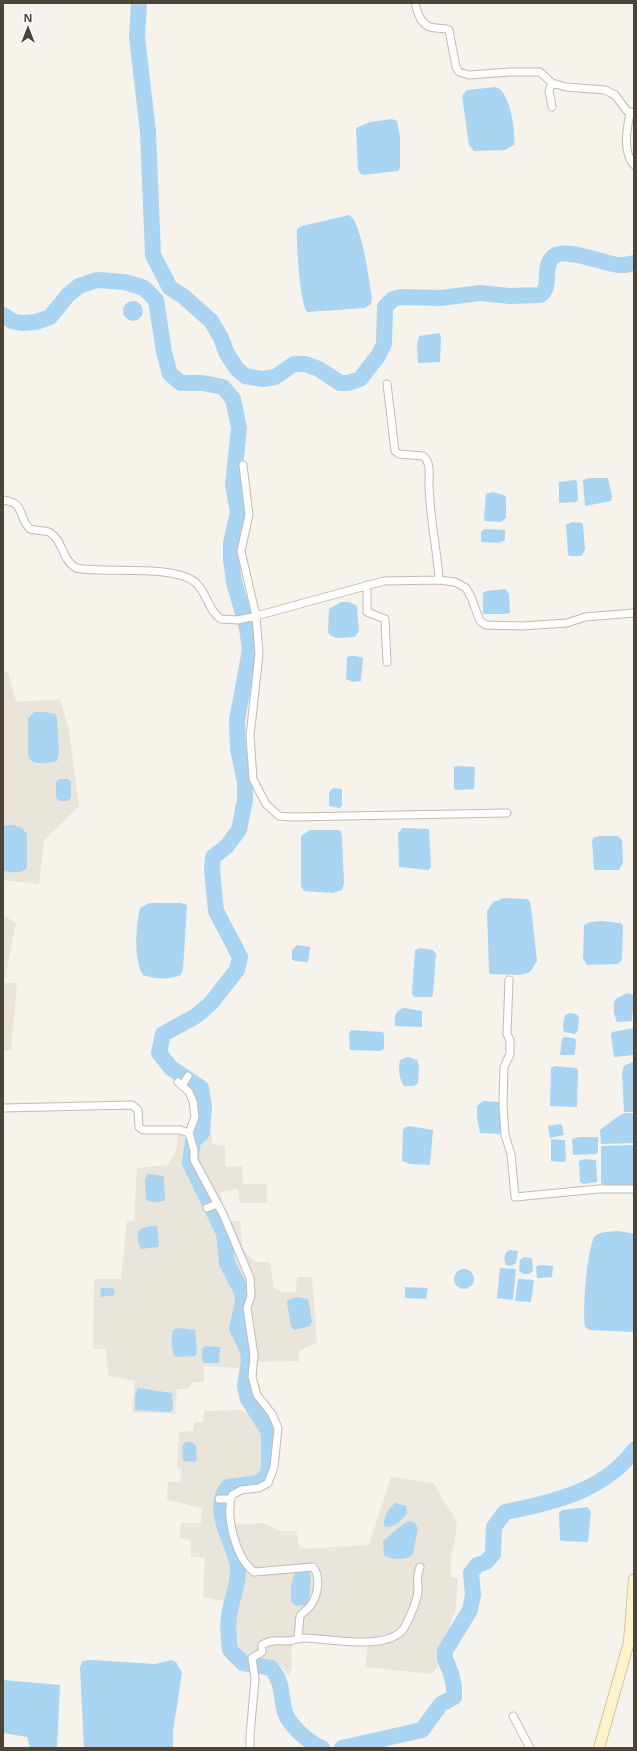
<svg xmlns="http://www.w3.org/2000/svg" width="637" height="1751" viewBox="0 0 637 1751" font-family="'Open Sans',sans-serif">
	<rect width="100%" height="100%" fill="#f6f3ec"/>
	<!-- residential -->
	<path fill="#eae5da" d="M3 672H8L16 702 60 699 69 730 79 806 44 840 39 884 3 880Z
		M3 915 16 923 4 983H17L11 1050 3 1051Z
		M178 1134H212V1144L225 1146 226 1167 242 1166 243 1184H267V1203H240L238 1189 220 1192 224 1209 231 1221H240L243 1249 255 1262H270L274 1288 283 1292H296L297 1277H312L317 1342 299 1351V1361L258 1362 241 1368 204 1366V1382H192L189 1389H177L175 1414 132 1412 135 1381 108 1376 106 1349H93L94 1279H121L127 1221H134L137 1168 168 1165 176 1151Z
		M242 1410 250 1415 263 1435V1472L259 1477 251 1481 230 1482 222 1486 219 1492 218 1520 231 1564 232 1579 226 1600H218L203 1597 205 1557H191L190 1540 179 1538 181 1523H201L202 1508 167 1500 168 1482H180L182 1469 177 1468 179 1432 193 1431 194 1422H203L204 1411Z
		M391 1477 434 1483 444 1502 454 1516 457 1525 454 1546 451 1554V1577L458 1578 456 1608 448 1631 440 1647 437 1666 432 1674 365 1667 368 1644 309 1640 294 1642 291 1652 292 1666 289 1676 280 1665 260 1661 245 1655 239 1647 234 1617 245 1581 243 1567 228 1525 263 1523 280 1531H296L300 1549 369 1545Z"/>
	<!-- water -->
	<path fill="#a9d4f2" d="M495 87C510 89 516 133 514 145L505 150 474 151 469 145 462 96 467 90Z
		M392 119 397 121 400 136V168L398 171 363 175 360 173 358 169 356 128 370 122Z
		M349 215C362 221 369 282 372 298L371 304 365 308 307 312C300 303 296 243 297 229L302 226Z
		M123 311a10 10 0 1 1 20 0a10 10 0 1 1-20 0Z
		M439 333 441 336 440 362 418 363 417 344 419 336Z
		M589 478H608L612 495 611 501 585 506 583 480Z
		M575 480 577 482 578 500 576 502 559 503V482Z
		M493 492 503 495 506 497V518L501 522 485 521 484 518 486 494Z
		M572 522 582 523 583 525 585 549 582 556H569L568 554 566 525Z
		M485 529 505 530V540L499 543 481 542V532Z
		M505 589 509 594 510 613 504 614H483V593L486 591Z
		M341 602H349L357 606 359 631 355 637C346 637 332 641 328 632L329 609Z
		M350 656H356L363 658 361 681 353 682 346 679 347 657Z
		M34 712H44L55 714 57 718 59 753 57 761C49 763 37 765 30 760L28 753V719Z
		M456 766 475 767 474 789 456 790 454 789V767Z
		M59 779H68L71 782V798L68 801H59L56 798V783Z
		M333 788 342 789V805L340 808 329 806V792Z
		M13 825 22 828 27 834V868C21 874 10 873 3 870V826Z
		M403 828 429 829 431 867 428 870 399 867 398 833Z
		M337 830 341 831 342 838 344 883 342 890 333 893 304 891 301 886V836L310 830Z
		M601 836H618L622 840 623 863 619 870H594L592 840 595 837Z
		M504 898 527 899 530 902 531 908 537 961 530 972 521 975 490 974 489 972 487 911 493 902Z
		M150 903H181L187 905 183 970 181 975C170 980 154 979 143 975 133 960 136 925 140 908Z
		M602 921 620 923 623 925 622 960 618 964 587 965 583 958 584 925 590 922Z
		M297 945 310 947 308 962 295 961 292 959V950Z
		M421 948 433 950 436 954 433 995 431 997H414L412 993 415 950Z
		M628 993 634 995 632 1021 617 1022 614 1013V1002L617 998Z
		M404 1008 422 1011V1027L395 1026C394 1018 395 1010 404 1008Z
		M570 1013 576 1014 579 1017 578 1030 575 1034 564 1032 563 1025 565 1015Z
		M634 1028V1055L614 1057 611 1035 612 1032Z
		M351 1030 383 1032 384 1035V1049L380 1051 350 1050 349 1034Z
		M564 1037 574 1038 576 1040 575 1054 573 1055H560L562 1039Z
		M408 1057 417 1060 419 1067 418 1083 414 1086H404C399 1079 398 1069 400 1060Z
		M634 1061V1112H624L622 1073 624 1066Z
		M555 1066 576 1068 578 1070 577 1107 550 1106 551 1068Z
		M483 1101 499 1102 501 1129 500 1134 480 1133 477 1117V1106Z
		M624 1113H634V1143L601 1144 600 1130 617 1117Z
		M560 1124 562 1125 564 1135 550 1138 548 1126Z
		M409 1126 433 1130 430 1165 411 1164 402 1161 403 1130 405 1127Z
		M579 1137H598V1152L596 1154 573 1155 572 1139Z
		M551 1139 565 1140 566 1160 565 1162 551 1161Z
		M634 1145V1185L607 1186 601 1183V1146Z
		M585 1159 596 1160 597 1182 584 1184 580 1182 579 1161Z
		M148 1174 164 1176 165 1201 152 1202 146 1200 145 1179Z
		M157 1226 159 1245 158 1247 141 1249C133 1231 139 1226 157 1226Z
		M619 1231 634 1234V1332L590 1330 585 1327C582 1314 587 1246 595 1236 601 1231 611 1232 619 1231Z
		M510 1250 518 1251 516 1263 512 1266 506 1265C503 1260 504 1252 510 1250Z
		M524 1257 532 1258 533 1271 529 1274H523L519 1271 520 1260Z
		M539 1265 553 1266 552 1277 537 1278 536 1267Z
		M500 1268 516 1269 513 1300 497 1298Z
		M454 1279a10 10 0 1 1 20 0a10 10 0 1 1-20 0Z
		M518 1279 534 1280 531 1302 515 1301Z
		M405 1287 428 1288 426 1299 405 1298Z
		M101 1288H113L115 1295 100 1297Z
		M297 1297 308 1299 312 1321 310 1326 294 1330 291 1326 287 1303 288 1300Z
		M177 1328 195 1330 197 1353 195 1356 175 1357C171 1350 171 1337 173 1330Z
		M206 1346 220 1347 219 1363H204L202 1360V1349Z
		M138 1388 172 1393 173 1409 170 1412 135 1410V1395Z
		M186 1442H191L196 1446 197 1460 195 1462 183 1461 182 1446Z
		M395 1503 406 1506 407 1513C403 1520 393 1528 385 1527 381 1520 389 1508 395 1503Z
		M587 1507 591 1511 588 1542 563 1541 560 1540 559 1513 562 1510Z
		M410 1521 415 1523 418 1528 413 1554C407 1561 391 1560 384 1555L383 1541 403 1524Z
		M308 1570 311 1576 309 1602 308 1605 296 1606 291 1601V1586L295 1571Z
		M92 1660 155 1664 171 1660 176 1662 182 1673 173 1732V1748H84L80 1668 82 1661Z
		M3 1680 60 1685 57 1748H30L27 1737 3 1733Z"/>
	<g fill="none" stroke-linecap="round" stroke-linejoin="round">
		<!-- river -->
		<path stroke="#a9d4f2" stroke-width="16" d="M139 3 137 37 148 132 153 255 170 288 183 296 211 321 221 338 227 354 237 369 245 376 262 379 275 377 294 364H305L319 369 340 383H348L360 379 378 356 384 344 385 307 393 299 401 297 441 298 480 293 510 296 540 295C553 288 541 265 554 256 567 247 604 264 619 265 624 266 629 264 634 263
			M3 315 12 321 21 323 36 322 50 317 68 295 79 286 97 280 125 282 144 288 156 300 164 352 170 374 181 383H203L223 387 233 399 239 428 233 485 238 512 231 543V560L234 582 247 628 250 650 237 720 238 749 245 782V800L239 830 226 847 213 857 212 870 216 911 240 957 237 970 211 1003 196 1016 163 1034 159 1053 171 1068 201 1088 204 1107 202 1133 193 1141 190 1163 224 1233 227 1263 242 1292 243 1302 237 1328 248 1351 249 1360 245 1387 248 1399 269 1432V1469L266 1477 258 1483 228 1487C210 1509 232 1539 237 1562 241 1579 231 1600 229 1616 227 1627 229 1639 230 1650L243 1663 271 1668C286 1686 279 1701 287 1717 294 1729 309 1743 322 1748
			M342 1748 422 1730 441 1704 454 1697V1687L451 1673 445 1659V1651L470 1610 473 1595 471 1573 477 1565 486 1562 493 1554 494 1527 505 1512C551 1503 605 1491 634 1450"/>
		<!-- street casing -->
		<g stroke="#c2bbae" stroke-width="9">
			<path id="street" d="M415 3C418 15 422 28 436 28 442 29 445 28 449 30L456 67 459 72 469 75 511 72H540L552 83 566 87 605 90 615 95 627 111 634 113
				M552 107 549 91 552 83
				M630 113C627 129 622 151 634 165
				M387 384 395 451 399 454 423 456C431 462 429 473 429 482 429 515 437 547 439 580
				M243 465 249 515 241 551 256 616 259 654 250 736 253 779 266 804 279 816 293 817 507 813
				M3 500C26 503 17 516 30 529 36 531 43 530 49 532 63 540 62 560 76 568 104 574 173 564 195 582 207 592 208 611 221 619L238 620 256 616 384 581 439 580 455 582 466 588 471 597 480 621 486 625 522 626 567 623 585 617 634 613
				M367 585V612L385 619 387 662
				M509 980 507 1034 510 1040V1054L504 1067 503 1105 505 1135 511 1154 515 1197 599 1189H634
				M178 1082 189 1092 193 1101 195 1117 189 1133 194 1150V1160L223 1214 250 1278 251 1296 247 1308 254 1355 252 1377 257 1395 272 1414 278 1428 274 1467 268 1483 259 1488 241 1490 232 1495C225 1517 236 1558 254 1572L313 1567C321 1577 318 1595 311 1605 308 1610 303 1611 300 1616L298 1638
				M182 1086 188 1076
				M3 1108 132 1105 138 1110 139 1127 143 1130H180L189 1133
				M207 1208 217 1204
				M219 1499H230
				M513 1716 530 1748
				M250 1748V1735L255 1679 252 1658 262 1652V1645C272 1639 278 1641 289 1641 294 1640 298 1638 304 1638 328 1638 388 1652 404 1628 409 1619 419 1598 418 1588 418 1578 416 1578 420 1567"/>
		</g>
		<!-- secondary casing -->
		<g stroke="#d6c79b" stroke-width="12">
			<path id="secondary" d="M599 1748 629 1642 634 1579"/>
		</g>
		<!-- street -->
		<use href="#street" stroke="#fff" stroke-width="7"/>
		<!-- secondary -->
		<use href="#secondary" stroke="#fff3cd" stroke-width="10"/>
	</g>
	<!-- border -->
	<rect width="637" height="1751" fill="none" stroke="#4b4439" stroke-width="8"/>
	<!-- north arrow -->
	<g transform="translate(28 28)" stroke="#ffffff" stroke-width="3" paint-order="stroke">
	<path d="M0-3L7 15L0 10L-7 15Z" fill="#4b4439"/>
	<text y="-6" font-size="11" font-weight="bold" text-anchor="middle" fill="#4b4439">N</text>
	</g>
</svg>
